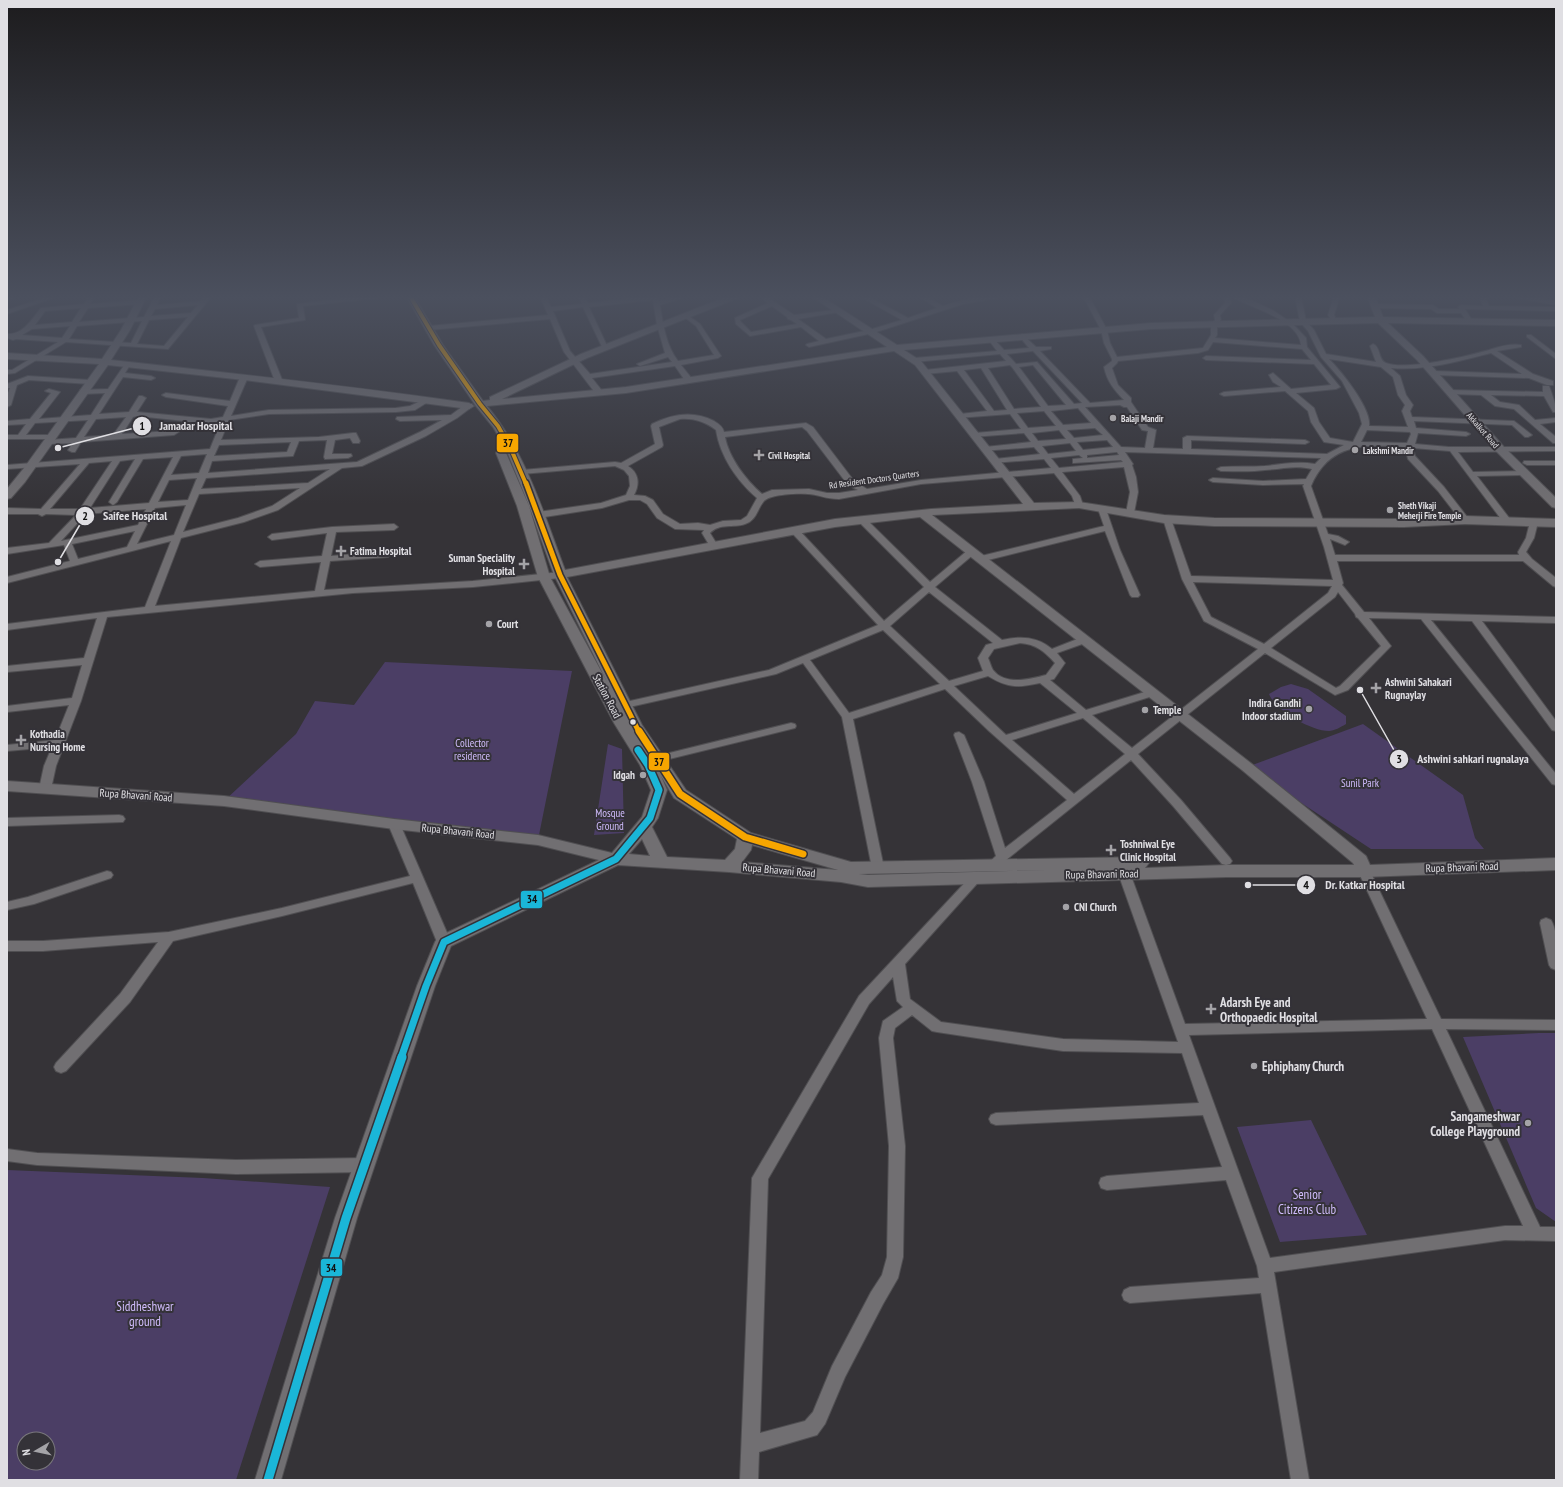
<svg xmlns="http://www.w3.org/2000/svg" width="1563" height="1487" viewBox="0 0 1563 1487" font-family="'PT Sans Narrow',sans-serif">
	<rect width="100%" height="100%" fill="#353337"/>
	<!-- green -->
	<path fill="#4b3e65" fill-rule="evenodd" d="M385 662 572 671 538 840 224 801 296 734 315 701 354 705Z
		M1291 684 1308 689 1346 716V724C1341 727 1334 731 1329 731 1311 731 1275 710 1269 694L1281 687Z
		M1363 724 1463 795 1475 838 1484 849H1371L1247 767Z
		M608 744 622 749 624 833 594 835Z
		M1539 1033H1556V1222L1536 1208 1463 1037Z
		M1311 1120 1367 1235 1280 1242 1237 1127Z
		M7 1170 203 1178 330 1187 236 1480H7ZM24 1439H48V1463H24Z"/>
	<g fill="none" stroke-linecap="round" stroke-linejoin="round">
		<!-- street casing -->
		<g stroke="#504f52" stroke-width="2">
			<path id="street" d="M11 296H20L7 301V297Z
				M50 296H59L7 314V310Z
				M89 296H95L90 304 140 300 143 302 140 304 88 308 79 322 144 317 155 296H161L157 305 201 301 206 296H212L168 349 66 342 15 373 7 374V370H12L58 342 16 339 13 340 7 338V334C23 335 32 319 41 308L84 304ZM198 305 191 313 151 316 155 309ZM81 308 72 322 35 325 45 311ZM188 317 164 346 137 344 149 320ZM142 321 131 343 69 339 77 326ZM70 326 62 338 22 335 32 329Z
				M362 296H381L378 298 303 306 305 320 261 327 283 382 282 384H276L254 326 255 325 299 318 297 304Z
				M540 296H546L551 307 582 304 578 296H584L588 303 652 296H658L659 301 679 296H689L660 305C663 324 666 346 678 361L714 355 696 326 683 316 686 314 700 324 721 356 718 358 681 365 693 380 689 382H686L675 366 592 378 603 392 599 394H596L564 352 550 319 429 330 426 328 429 326 548 315ZM653 300 657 325 665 353 637 364 640 366 668 357 672 362 590 374 570 351 553 311 583 307 603 349 605 350 608 348 589 307Z
				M759 296H766L794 315 841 309V311L839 312 798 319 826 339 869 330 902 320 859 296H867L908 318 937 308 918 296H925L943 306C962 300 981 295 1001 296L998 298 963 304 873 333 809 347 806 345 807 344 819 341 801 327 750 336 736 324 735 318 768 303ZM772 306 787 317 788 319 791 320 797 324 751 332 741 322 740 320Z
				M1083 296H1089L1107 330 1110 343 1117 357 1203 348 1211 335V324L1215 320 1214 315 1225 303 1224 296H1239L1253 301 1274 311 1293 324 1306 338 1307 347 1340 387 1336 389 1296 393 1314 408 1319 422 1330 438 1353 442 1362 424 1359 413 1342 381 1321 357 1308 331 1300 322 1295 296H1301L1306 321 1314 330 1326 354 1376 362 1370 346 1373 344C1381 347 1378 360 1386 363 1406 371 1468 356 1489 350 1498 347 1511 343 1521 345V347L1497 351 1533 374 1553 381V385H1547L1529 378 1434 375 1430 373 1434 371 1522 374 1491 353C1458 361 1426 371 1391 368L1400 376 1406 395 1413 405 1410 411 1412 417 1514 421 1532 435 1528 437H1525L1512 425 1414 421 1416 428 1466 432 1470 434 1466 436 1418 433 1415 444 1449 447H1556V451L1458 452 1473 472 1527 471V475H1524L1477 476 1510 519 1511 521 1510 523H1504L1450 451 1413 448 1415 456 1444 487 1468 518 1469 520 1468 522H1462L1438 491 1408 459 1405 447C1365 444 1329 443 1311 486L1328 534 1338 536 1349 542 1345 545 1330 539 1335 555H1519L1518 552 1526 538 1530 522 1531 520H1537L1538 522 1534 538 1526 552 1532 559 1556 578V587L1553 586 1523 561H1337L1343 583 1342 585 1364 612 1556 617V623L1482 621 1556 721V731L1552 730 1472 621 1431 620 1556 774V785L1552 784 1421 619 1369 618 1391 646 1348 690 1335 695 1265 653 1138 754 1181 800 1230 858 1232 861 1230 864 1226 865 1222 864 1173 806 1131 760 996 868 992 869 988 868 986 865 996 856 972 782 954 735 955 733 959 732 964 735 984 782 1005 848 1067 800 989 731 945 689 853 719 884 868 882 871 878 872 874 871 872 868 842 717 803 663 776 674 625 708 621 707 620 705 621 703 769 670 878 625 792 533 791 531 792 529H798L884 621 924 587 859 522 858 520 862 517 865 518 930 582 968 550H974L975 552 974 554 935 587 1002 640C1020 636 1037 636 1052 649L1080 638H1088L1089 640 1088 642 1057 653 1065 663 1054 679 1050 680 1086 710 1148 691H1156L1157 693 1156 695 1092 715 1132 748 1258 649 1204 621 1182 579 1163 519 1167 516 1171 519 1191 576 1333 580 1324 547 1303 486 1304 484 1263 485 1213 482 1209 480 1213 478 1263 481 1306 479 1312 469C1296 465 1282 469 1265 470 1251 472 1236 471 1221 471L1217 469 1221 467C1236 466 1251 467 1265 466 1283 464 1298 461 1315 464L1321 458 1125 452 1133 464 1132 465 1136 477 1138 492 1134 513 1130 516 1126 513 1130 492 1124 467 1062 472 1080 496 1083 505 1079 508 1076 507 1072 496 1054 473 921 484 839 499C826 499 820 495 809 494 800 493 770 494 764 501 757 509 757 520 745 524 734 528 719 523 710 533L718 546 714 549 711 548 702 533 704 530 675 529 657 518 647 504 640 500H629L602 508 538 518 534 515 538 512 601 503 626 495 630 486 629 476 624 470 615 466 522 474 518 472 522 470 615 462 621 463 655 444 651 426 652 424C672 414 693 410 714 421 719 424 723 427 724 432L806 423 813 427 854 481 867 489 921 480 1051 468 1044 459 992 463V459H995L1040 454 1034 447 982 451V447H985L1031 442 1024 433 972 437 971 435 975 433 1021 429 1010 414 957 418 956 416 960 414 987 411 957 371 925 374 921 372 925 370 1006 361 1000 354 914 362 911 360 914 358 997 351 988 339 991 337 993 338 1004 350 1029 348 1019 336 1022 334 1036 347H1051V349L1040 351 1090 403 1124 400C1114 390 1107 381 1104 367L1112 361V359L1104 343 1101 330ZM1230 296C1248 307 1299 319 1301 345L1215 338 1217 335V324L1221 320 1220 315 1231 303ZM1213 342 1302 349 1311 360 1206 356 1203 358 1206 360 1314 364 1331 385 1291 389 1273 373 1269 375 1273 382 1281 387 1224 392 1220 394 1224 396 1285 391 1308 411 1311 422 1324 442 1344 445 1327 454 1191 449V440L1305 444 1309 442 1305 440 1187 436 1183 438V449L1153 448 1156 430 1148 427 1131 402V398L1118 385 1112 368 1117 363 1118 361 1198 353 1208 350ZM1033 351 1082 403 1074 404 1037 362 1016 364 1007 354ZM1329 359 1381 367 1393 377 1398 395 1405 405 1402 411 1408 427 1369 426C1372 409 1341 371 1329 359ZM1010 365 1012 367 1041 407 1014 409 988 368ZM1033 365 1066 405 1048 406 1019 367ZM981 368 1007 410 994 411 964 370ZM1120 405 1124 407H1127L1142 430 1148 431 1145 448 1121 447 1085 407ZM1078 408 1091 423 1063 425 1051 411ZM1044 411 1056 426 1028 428 1017 413ZM680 419C695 418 705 422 716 430 720 456 737 481 757 498L747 516 741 520 723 521 710 525 698 523 680 524 663 514 653 500 645 496 634 495C640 484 639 473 628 466L662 447 663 445 659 427ZM802 427 807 431 848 485 858 490 839 493H827L809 489 772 490 762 494C746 480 729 458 725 437ZM1095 428 1103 435 1074 438 1067 430ZM1059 430 1066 439 1038 441 1032 433ZM1367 430 1410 432 1411 434 1407 443 1361 442ZM1107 440 1113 447 1083 450 1077 442ZM1070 443 1076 451 1048 454 1042 446ZM1117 452 1119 455 1087 458V455ZM1079 455 1083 458 1073 459V463L1121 460 1123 462 1059 468 1051 458ZM1193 582 1332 586 1328 593 1264 644 1211 617ZM929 592 993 643 986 645 978 658 983 671 949 681 890 626ZM1338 592 1355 614 1356 617 1358 618 1381 646 1340 686 1336 688 1271 648 1335 597ZM883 630 940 684 849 713 810 660ZM1020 643C1036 644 1045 652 1055 663L1046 675C1031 679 1005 686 993 670 991 667 990 662 988 658L994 649ZM988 676C1008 688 1017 688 1040 683L1077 713 1006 735 954 686ZM1083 718 1125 754 1074 794 1012 740Z
				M1334 296H1340L1334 315 1337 321 1334 323 1332 322 1328 315Z
				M1479 296H1485L1489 306 1556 307V311L1465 309 1473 322 1470 324 1468 323 1461 313H1437L1431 309 1375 308 1372 306 1375 304 1433 305 1439 309H1459L1458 307 1461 305 1483 306Z
				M1514 296H1527L1556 301V305L1517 298Z
				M1527 335H1531L1556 354V359L1527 337Z
				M127 363 130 365 125 373 151 376 155 378 151 380 123 377 99 414 129 412 139 396H142L146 398 137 412 211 419 223 417 228 406 166 397 162 395 166 393 230 401 240 377 244 375 248 377 231 416 269 410 396 408 410 406 427 398 431 400 415 410 396 412 269 414 229 420 221 440 319 437 353 433H356L360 441 359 443H353L350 438 335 440 332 454H351L352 456 348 458 325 459 324 457 327 440 299 441 293 456 212 461 208 473 357 462 420 432 442 420 400 421 396 419 397 417 451 415 466 404H472L473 406 457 418 426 436 362 466 342 468 278 510 244 522 181 538 155 606 315 591 321 562 260 567 255 564 260 561 322 556 327 533 272 540 268 537 272 534 332 527 394 524 398 527 394 530 336 532 331 556 388 551 392 554 388 557 330 561 324 590 473 581 560 572 565 575 560 578 473 587 353 593 107 617 81 701 56 766 51 789 49 792H41L39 789 44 766 52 747 7 751V745L55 740 69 705 7 712V706L72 698 82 665 7 672V666L84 658 97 618 7 630V624L145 607 171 541 7 583V577L70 561 64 545 7 554V548L49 543 76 515 46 514 42 516 38 514H7V508L41 509 80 464 7 469V465L210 449 221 422 211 423 194 422 174 435 81 442 75 452H72L68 450 73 443 48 444 44 442 48 440 76 438 88 420 35 423 26 435H55V439H7V435H18L26 424 7 425V421L30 419 51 393 45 391 49 389 60 392 39 419 91 415 105 393 83 394H80V390L108 389 125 364ZM137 416 185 421 172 431 122 434 133 417ZM126 417 113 435 84 437 96 419ZM291 442 287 452 214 456 219 445ZM207 454 199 473 171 475 181 456ZM173 457 149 503 90 508 120 461 135 459 109 502 113 505 117 502 143 459ZM112 461 80 509H50L89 463ZM330 469 308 483 201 489 206 478ZM197 478 188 500 158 502 169 480ZM300 488 272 506 238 518 183 532 199 494ZM186 505 174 535 137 544 155 508ZM146 509 138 525 61 541 86 514ZM135 531 127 547 78 559 72 544Z
				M28 376 90 380 94 382 90 384 29 380 17 385 11 405 7 407V395L10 388H7V384Z
				M1543 386H1549C1552 394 1556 404 1556 412H1553L1544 396 1491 395 1500 402 1519 405 1535 420 1556 418V422L1540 424 1556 437V443H1553L1514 409 1495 406 1481 395 1450 394 1446 392 1450 390 1543 392Z
				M1524 461H1556V465H1527L1523 463Z
				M1102 506 1106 509 1120 550 1140 595 1138 597H1132L1130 595 1105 531 980 562 975 559 977 557 1104 526 1098 509Z
				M791 723 795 724 796 726 795 728 657 762 653 761 651 759 653 757Z
				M119 815 123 816 125 819 123 822 7 826V818Z
				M394 820 398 821 400 824 451 942 449 945 444 947 439 945 437 942 413 883 282 916 173 941 130 1002 66 1071 61 1073 56 1071 54 1067 56 1063 120 994 158 942 43 951H7V941H43L169 932 282 908 410 876 388 824 390 821Z
				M1364 867 1368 868 1370 871 1441 1019 1556 1020V1030L1446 1029 1540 1227H1556V1241L1505 1240 1274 1272 1309 1480H1291L1261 1293 1130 1303 1124 1300 1122 1295 1124 1290 1130 1287 1259 1278 1257 1266 1226 1180 1107 1190 1101 1188 1099 1183 1101 1178 1107 1176 1222 1167 1203 1115 996 1125 991 1123 989 1119 991 1115 996 1113 1199 1103 1182 1053 1063 1051 937 1032 932 1031 912 1015 895 1028 893 1038 905 1146 903 1257 898 1278 883 1304 845 1377 825 1424 817 1435 759 1452 758 1480H740L752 1178 859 996 973 874 977 873 981 874 983 877 905 964 910 999 941 1022 1063 1039 1178 1042 1118 873 1120 870 1124 869 1128 870 1130 873 1185 1024 1427 1019 1358 871 1360 868ZM893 977 897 1001 903 1007 883 1021 879 1038 889 1146 887 1257 882 1275 871 1292 832 1366 813 1412 805 1421 760 1433 768 1179 869 1004ZM1432 1029 1523 1226H1505L1270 1258 1189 1035Z
				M107 871 111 872 113 875 111 878 34 904 7 910V902L28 897Z
				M1546 918 1551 920C1559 934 1556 954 1556 970L1551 968 1549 965 1540 923 1541 920Z
				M7 1149 37 1153 236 1160 365 1158 370 1160 373 1165 370 1170 365 1172 236 1174 37 1165 7 1161Z"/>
		</g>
		<!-- secondary casing -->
		<g stroke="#504f52" stroke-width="2">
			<path id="secondary" d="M139 296H147L130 330 111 360C231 373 350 386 469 403L474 406 469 409 244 380 108 365 25 482 11 498 7 499V489L24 468 99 364 7 359V353L102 359 121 330Z
				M406 296H414L443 345 483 401 490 400V397L581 354 728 296H739L738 298 587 358 502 399 626 387 887 347 811 296H821L897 345 1151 323 1375 317 1367 296H1375L1383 317 1556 320V326L1388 323 1423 356 1504 447 1556 498V508L1552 507 1496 451 1417 360 1378 323 1151 329 904 350 921 361 1034 503 1079 502 1164 515 1214 518 1404 519 1465 516 1556 519V527L1465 524 1404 527 1214 526 1164 523 1079 508 932 515 1252 764 1366 856 1370 865 1556 858V870L1364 877H1227L868 887 841 882 729 872 618 865 451 946 435 986 357 1218 281 1480H255L335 1218 417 986 435 942 438 937 599 860 538 845 394 829 224 806 7 791V781L224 796 394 819 538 835 612 853 642 817 651 790 640 765 614 723 538 577 517 506 496 453 497 451H505L506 453 529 506 550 577 607 682 554 575 528 503 506 449 493 427 476 406 434 345ZM894 351 915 365 1023 504 931 509 835 519 565 570C544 514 526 453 487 406L626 393ZM920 517 1242 770 1353 863 1354 865H1227L1145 868 1149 863 1147 859 1141 857 851 862 751 833 686 790 642 725 567 577 835 527ZM661 776 674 798 737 839 735 849 725 860 667 857 652 827 658 818 667 790ZM642 839 650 856 629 854ZM752 845 838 870 742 862 751 850ZM1049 870 868 875 859 874Z"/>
		</g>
		<!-- street -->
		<use href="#street" fill="#716f72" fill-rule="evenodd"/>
		<!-- secondary -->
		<use href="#secondary" fill="#716f72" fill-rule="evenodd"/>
		<!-- bus-1-far2 casing -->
		<g stroke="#343238" stroke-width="6">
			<path id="bus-1-far2" d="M410 296 439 345 480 404 498 426 511 449 526 484"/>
		</g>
		<!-- bus-1-far1 casing -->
		<g stroke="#343238" stroke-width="8">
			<path id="bus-1-far1" d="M526 483 560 575 639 732"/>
		</g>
		<!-- bus-1 casing -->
		<g stroke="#343238" stroke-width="10">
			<path id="bus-1" d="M639 731 680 794 745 837 803 854"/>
		</g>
		<!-- bus-2-far1 casing -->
		<g stroke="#343238" stroke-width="10">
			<path id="bus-2-far1" d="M401 1058 426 986 444 942 616 859 650 818 659 790 648 765 638 750"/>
		</g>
		<!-- bus-2 casing -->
		<g stroke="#343238" stroke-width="12">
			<path id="bus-2" d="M268 1480 346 1218 402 1057"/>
		</g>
		<!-- bus-1-far2 -->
		<use href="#bus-1-far2" stroke="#f7a600" stroke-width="4"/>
		<!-- bus-1-far1 -->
		<use href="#bus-1-far1" stroke="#f7a600" stroke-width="5"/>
		<!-- bus-1 -->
		<use href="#bus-1" stroke="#f7a600" stroke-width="7"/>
		<!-- bus-2-far1 -->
		<use href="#bus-2-far1" stroke="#1ab6d8" stroke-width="7"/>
		<!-- bus-2 -->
		<use href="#bus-2" stroke="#1ab6d8" stroke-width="9"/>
	</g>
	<!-- sky -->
	<linearGradient id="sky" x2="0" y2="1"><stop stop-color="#1d1c1e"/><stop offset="0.59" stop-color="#4b505e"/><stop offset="1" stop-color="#4b505e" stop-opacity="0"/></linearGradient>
	<rect width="1563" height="504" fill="url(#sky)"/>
	<!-- markers -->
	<g fill="#a4a3a7" stroke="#343238" stroke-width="1.5">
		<circle cx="1113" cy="418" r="4"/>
		<circle cx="1355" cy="450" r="4"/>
		<path d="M757 449h4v4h4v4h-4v4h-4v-4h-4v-4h4z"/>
		<circle cx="1390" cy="510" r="4"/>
		<path d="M339 545h4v4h4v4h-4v4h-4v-4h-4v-4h4z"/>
		<path d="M522 558h4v4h4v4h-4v4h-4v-4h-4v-4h4z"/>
		<circle cx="489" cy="624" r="4"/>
		<path d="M1374 682h4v4h4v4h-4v4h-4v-4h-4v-4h4z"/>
		<circle cx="1309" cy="709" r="4"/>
		<circle cx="1145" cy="710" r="4"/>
		<path d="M19 734h4v4h4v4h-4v4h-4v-4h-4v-4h4z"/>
		<circle cx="643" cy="775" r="4"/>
		<path d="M1109 844h4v4h4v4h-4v4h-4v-4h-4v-4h4z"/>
		<circle cx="1066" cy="907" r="4"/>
		<path d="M1209 1003h4v4h4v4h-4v4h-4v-4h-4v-4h4z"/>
		<circle cx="1254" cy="1066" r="4"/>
		<circle cx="1528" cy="1123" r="4"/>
	</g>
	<circle fill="#e0dfe3" stroke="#343238" stroke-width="1.5" cx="633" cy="722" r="3.5"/>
	<g text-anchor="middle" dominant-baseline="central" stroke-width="4" stroke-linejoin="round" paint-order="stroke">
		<!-- far-poi labels -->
		<g font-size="9" font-weight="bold" fill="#e0dfe3" stroke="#343238" text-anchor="start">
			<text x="1121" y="418">Balaji Mandir</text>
			<text x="1363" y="450">Lakshmi Mandir</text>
			<text x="768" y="455">Civil Hospital</text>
			<text x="1398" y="505">Sheth Vikaji<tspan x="1398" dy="10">Meherji Fire Temple</tspan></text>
		</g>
		<!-- far-street labels -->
		<g font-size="9" fill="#e0dfe3" stroke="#343238">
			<text transform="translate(1483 430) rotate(49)">Akkalkot Road</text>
			<text transform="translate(874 479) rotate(-8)">Rd Resident Doctors Quarters</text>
		</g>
		<!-- poi labels -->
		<g font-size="11" font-weight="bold" fill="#e0dfe3" stroke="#343238" text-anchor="start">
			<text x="350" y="551">Fatima Hospital</text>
			<text x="515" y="558" text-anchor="end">Suman Speciality<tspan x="515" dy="13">Hospital</tspan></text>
			<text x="497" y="624">Court</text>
			<text x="1385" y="682">Ashwini Sahakari<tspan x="1385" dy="13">Rugnaylay</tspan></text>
			<text x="1301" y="703" text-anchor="end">Indira Gandhi<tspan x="1301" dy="13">Indoor stadium</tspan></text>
			<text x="1153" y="710">Temple</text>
			<text x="30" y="734">Kothadia<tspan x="30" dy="13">Nursing Home</tspan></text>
			<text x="635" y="775" text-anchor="end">Idgah</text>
			<text x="1120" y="844">Toshniwal Eye<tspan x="1120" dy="13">Clinic Hospital</tspan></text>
			<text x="1074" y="907">CNI Church</text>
		</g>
		<!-- street labels -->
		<g font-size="11" fill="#e0dfe3" stroke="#343238">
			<text transform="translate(607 696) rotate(62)">Station Road</text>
			<text transform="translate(136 795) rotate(4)">Rupa Bhavani Road</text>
			<text transform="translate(458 831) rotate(6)">Rupa Bhavani Road</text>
			<text transform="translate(1462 867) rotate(-2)">Rupa Bhavani Road</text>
			<text transform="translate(779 870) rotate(5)">Rupa Bhavani Road</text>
			<text transform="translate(1102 874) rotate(-1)">Rupa Bhavani Road</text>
		</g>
		<!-- park labels -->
		<g font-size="11" fill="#d0bcfc" stroke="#343238">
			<text x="472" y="743">Collector<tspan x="472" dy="13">residence</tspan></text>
			<text x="1360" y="783">Sunil Park</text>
			<text x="610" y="813">Mosque<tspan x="610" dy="13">Ground</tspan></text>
		</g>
		<!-- near-poi labels -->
		<g font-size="13" font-weight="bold" fill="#e0dfe3" stroke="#343238" text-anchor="start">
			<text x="1220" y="1002">Adarsh Eye and<tspan x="1220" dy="15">Orthopaedic Hospital</tspan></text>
			<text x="1262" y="1066">Ephiphany Church</text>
			<text x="1520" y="1116" text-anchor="end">Sangameshwar<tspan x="1520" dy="15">College Playground</tspan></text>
		</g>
		<!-- near-park labels -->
		<g font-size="13" fill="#d0bcfc" stroke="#343238">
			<text x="1307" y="1194">Senior<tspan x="1307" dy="15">Citizens Club</tspan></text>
			<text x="145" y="1306">Siddheshwar<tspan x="145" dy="15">ground</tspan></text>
		</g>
	</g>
	<!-- callouts -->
	<path fill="none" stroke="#e0dfe3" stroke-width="1.5" d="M58 448L142 426M58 562L85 516M1360 690L1399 759M1248 885L1306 885"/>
	<g fill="#e0dfe3" stroke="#343238" stroke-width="1.5">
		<circle cx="58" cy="448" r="4"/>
		<circle cx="58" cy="562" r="4"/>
		<circle cx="1360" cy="690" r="4"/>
		<circle cx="1248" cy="885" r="4"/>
		<circle cx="142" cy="426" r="10"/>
		<circle cx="85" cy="516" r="10"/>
		<circle cx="1399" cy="759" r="10"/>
		<circle cx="1306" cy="885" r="10"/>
	</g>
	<g font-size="12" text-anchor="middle" font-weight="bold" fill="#111">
		<text x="142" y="430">1</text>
		<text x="85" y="520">2</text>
		<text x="1399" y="763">3</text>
		<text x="1306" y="889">4</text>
	</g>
	<g font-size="12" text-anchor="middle" font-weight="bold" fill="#e0dfe3" stroke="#343238" stroke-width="4" stroke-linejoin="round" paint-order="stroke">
		<text x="196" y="430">Jamadar Hospital</text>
		<text x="135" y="520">Saifee Hospital</text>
		<text x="1473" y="763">Ashwini sahkari rugnalaya</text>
		<text x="1365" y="889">Dr. Katkar Hospital</text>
	</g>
	<g stroke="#343238" stroke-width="1.5">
		<rect x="496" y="433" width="23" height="20" rx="4" fill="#f7a600"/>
		<rect x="648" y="752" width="22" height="19" rx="4" fill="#f7a600"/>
		<rect x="520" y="890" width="23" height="19" rx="4" fill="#1ab6d8"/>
		<rect x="320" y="1258" width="23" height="19" rx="4" fill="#1ab6d8"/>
	</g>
	<g font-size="11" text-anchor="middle" font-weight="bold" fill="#111">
		<text x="508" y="447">37</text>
		<text x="659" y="766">37</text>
		<text x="532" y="903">34</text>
		<text x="331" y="1272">34</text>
	</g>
	<!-- border -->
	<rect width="1563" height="1487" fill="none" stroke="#e0dfe3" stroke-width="16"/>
	<!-- north arrow -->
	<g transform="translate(36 1451) rotate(261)"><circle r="19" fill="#343238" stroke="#79777c"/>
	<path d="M0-3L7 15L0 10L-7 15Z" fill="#a4a3a7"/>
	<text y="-6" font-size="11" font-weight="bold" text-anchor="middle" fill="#e0dfe3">N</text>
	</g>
</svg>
